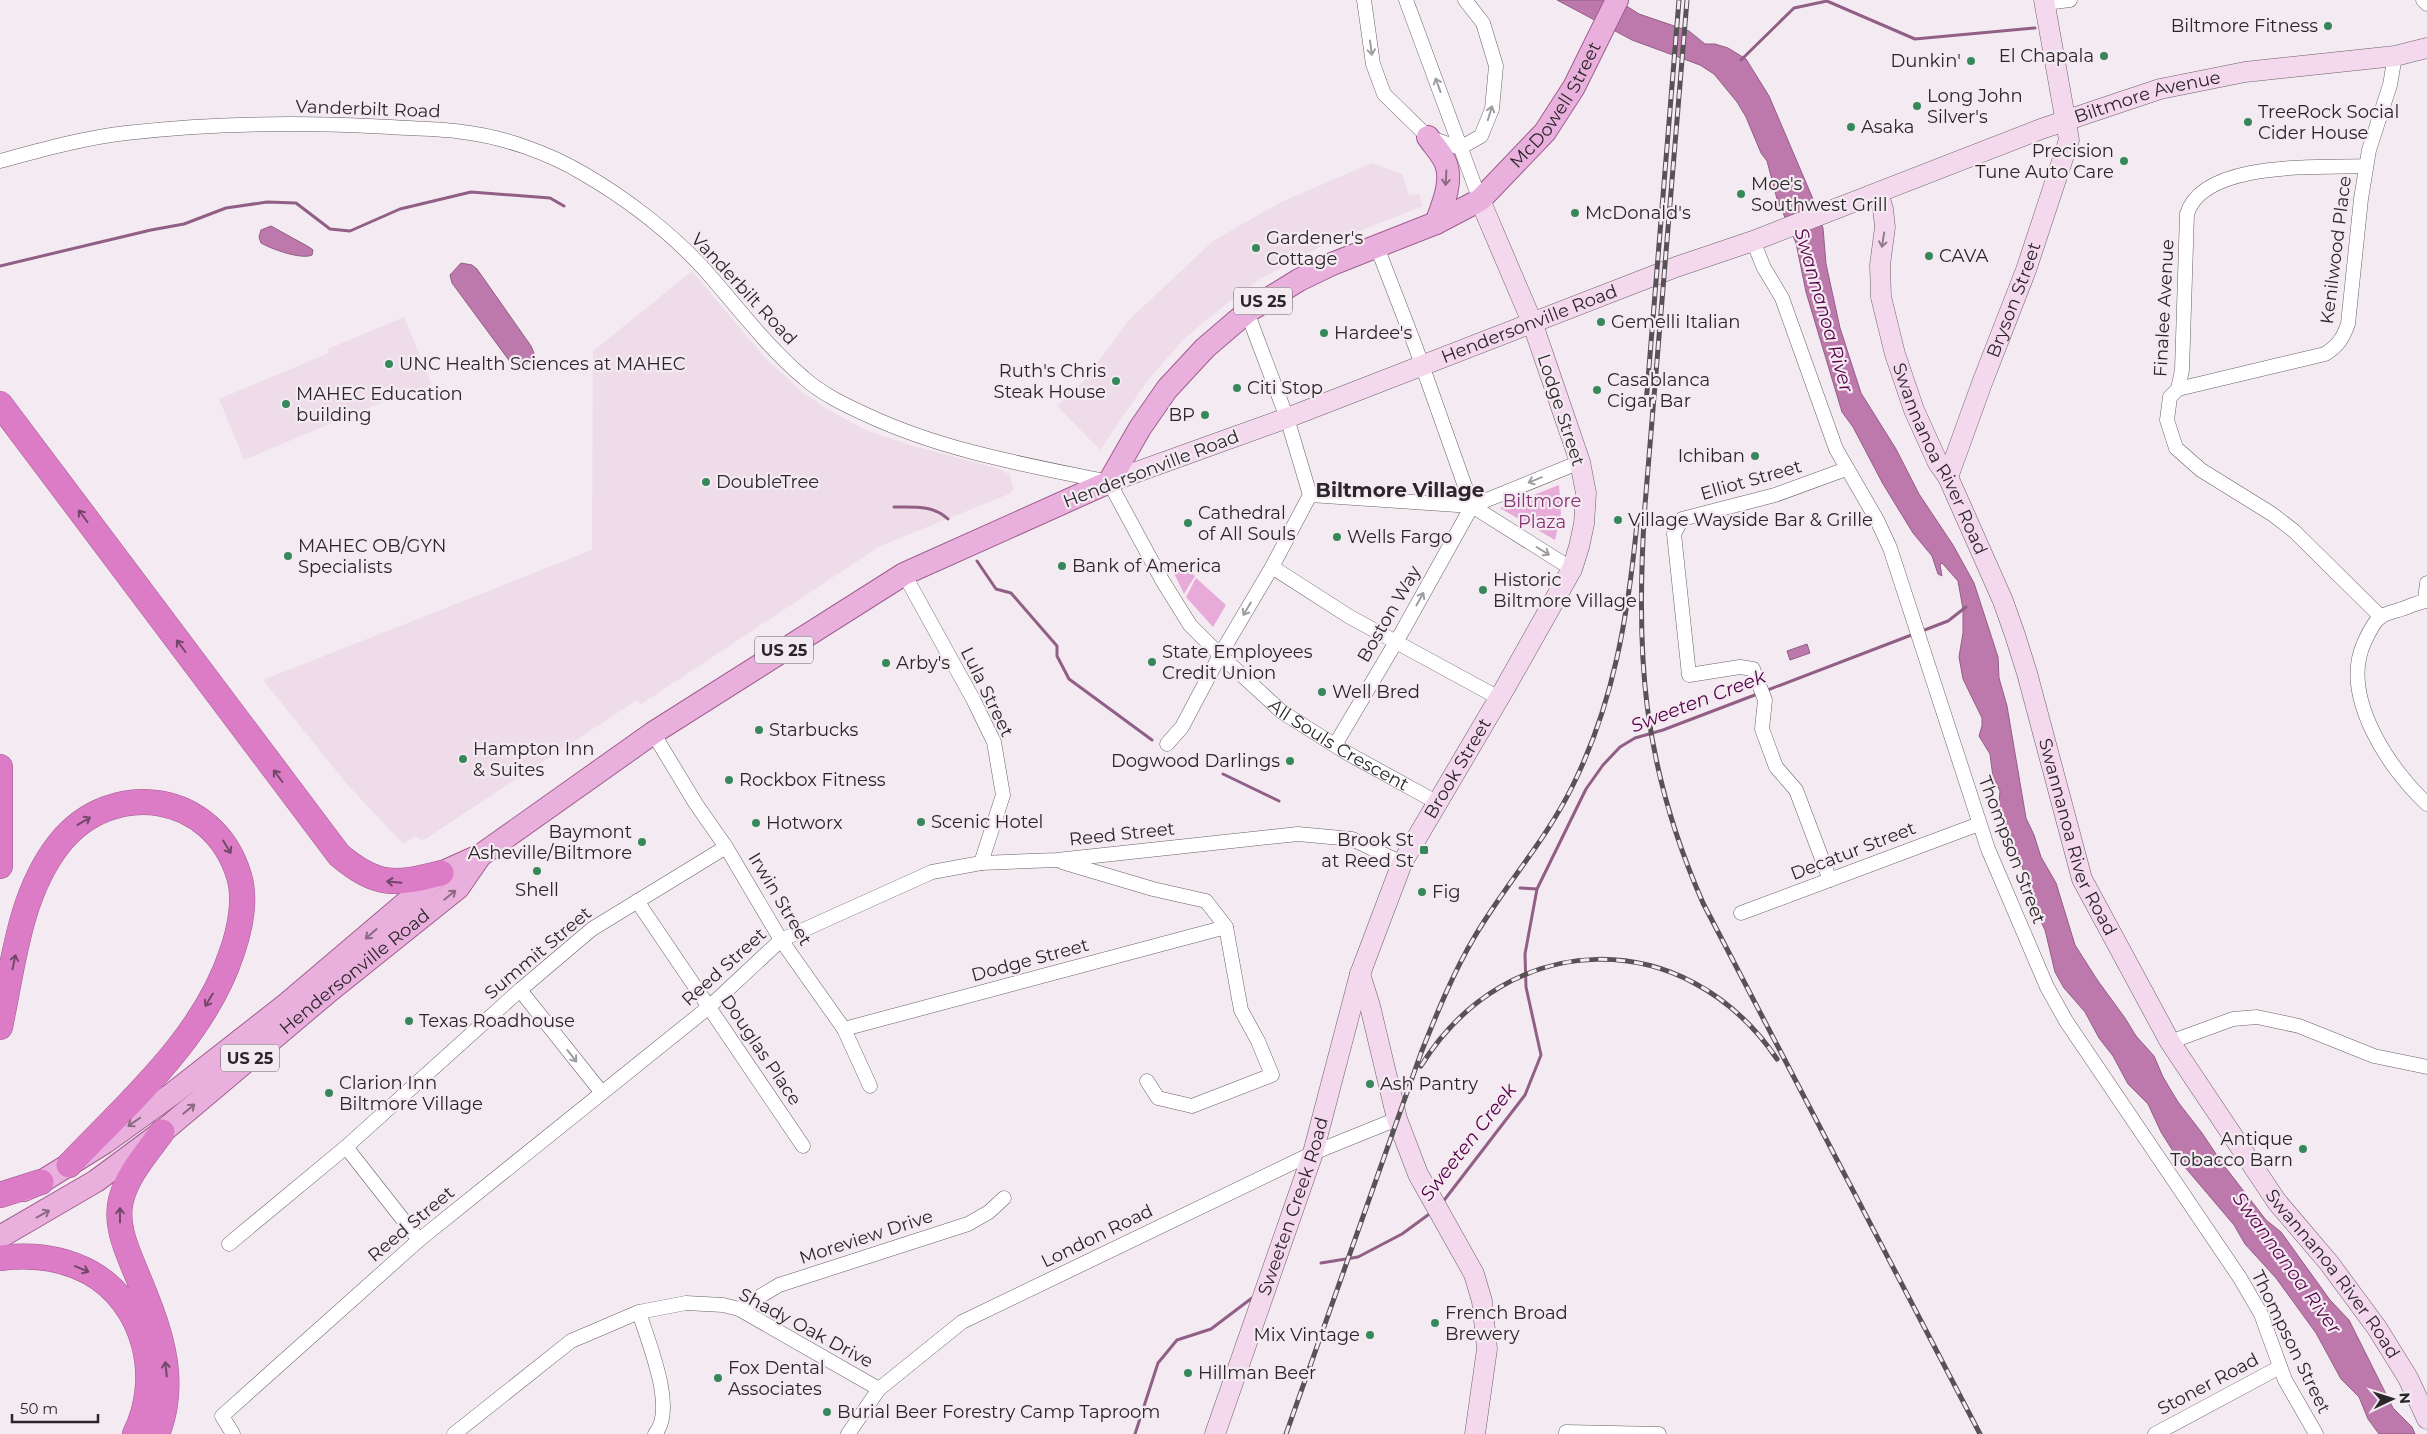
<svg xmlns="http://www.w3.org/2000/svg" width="2427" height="1434" viewBox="0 0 2427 1434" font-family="Montserrat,sans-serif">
	<rect width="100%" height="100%" fill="#f4eaf1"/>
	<!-- built -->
	<path fill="#eedde9" d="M1372 163 1402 174 1409 196 1419 193 1423 206 1326 244 1260 279 1230 301 1186 337 1148 380 1100 450 1057 406 1083 382 1129 320 1213 241 1279 203Z
		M692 271 766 359 801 391 827 409 865 430 913 446 1000 469 1010 475 1013 490 1009 494 880 546 640 705 637 700 422 841 416 836 403 844 346 783 263 680 592 550 593 351Z
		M404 317 432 385 398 400 392 398 244 460 219 399 329 353 328 349Z"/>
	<!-- green -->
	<path fill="#e8aad8" d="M1559 485 1561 513 1555 540 1500 508Z
		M1176 562 1195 576 1184 594 1170 565Z
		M1196 578 1226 605 1213 627 1186 597Z"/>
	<!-- water -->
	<path fill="#bd78ac" stroke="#915f85" d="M1557 0H1617L1639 14 1689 31 1705 44H1715L1728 48 1746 59 1769 96 1813 199 1823 228 1826 264 1840 328 1861 393 1896 449 1919 494 1953 545 1974 583 1998 657 1999 678 2007 706 2026 818 2034 835 2041 857 2056 883 2075 945 2098 981 2125 1018 2136 1036 2154 1056 2163 1077 2178 1102 2202 1133 2222 1163 2266 1220 2281 1232 2330 1300 2349 1320 2393 1408 2412 1427 2415 1434H2379L2368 1419 2359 1397 2341 1379 2316 1333 2276 1278 2245 1244 2234 1225 2178 1159 2161 1132 2148 1104 2128 1084 2113 1056 2099 1038 2085 1012 2064 988 2055 972 2045 930 2033 905 2027 879 2009 835 1998 814 2000 791 1993 777 1990 754 1979 736 1982 726V718L1963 679 1959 657 1963 633V609L1958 581 1942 563 1940 565 1942 576 1938 574 1932 556 1913 533 1883 484 1853 427 1842 412 1806 292 1796 243 1777 199 1767 161 1761 153 1746 117 1737 102 1714 74 1700 65 1632 40Z
		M271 226 309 247 313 250 312 255C302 260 271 249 261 243L259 237 261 230Z
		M461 263 472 265 477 269 531 346 534 353 531 362 522 366 511 363 452 283 450 275Z
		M1807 644 1810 653 1790 660 1787 651Z"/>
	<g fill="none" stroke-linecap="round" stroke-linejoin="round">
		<!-- stream -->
		<path stroke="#915f85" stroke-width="3" d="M1741 60 1794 8 1827 1 1915 39 2035 28
			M0 266 151 230 184 224 226 208 267 202 296 203 330 229 350 231 400 209 471 192 550 198 564 206
			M894 507C915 507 933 505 948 519
			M977 561 996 589 1011 593 1057 646V656L1069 679 1152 740
			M1922 631 1948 621 1966 607
			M1765 691 1914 634
			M1223 774 1279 801
			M1520 888 1537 889
			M1442 1203 1525 1095 1541 1055 1526 987 1525 954 1537 889 1586 789 1603 765 1620 747 1635 738 1663 730 1760 693
			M1321 1263 1358 1257 1402 1234 1432 1212
			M1135 1434 1158 1363 1177 1340 1211 1329 1252 1298"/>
		<!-- minor casing -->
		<g stroke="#696066" stroke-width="15">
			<g id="minor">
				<path d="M1364 0 1373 64 1384 94 1428 137 1460 148 1481 136 1492 109 1496 66 1483 23 1465 0"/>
				<path d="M1406 0 1480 200"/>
				<path d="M2423 0 2427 4"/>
				<path d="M2045 3 2070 0"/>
				<path id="s1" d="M0 161C41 150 83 138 126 133 213 123 302 122 390 127 414 129 439 128 463 132 504 137 549 153 584 174 627 199 671 233 704 269 737 306 766 346 804 378 822 394 845 405 867 415 944 451 1027 465 1109 482L1162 580 1190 625 1220 655 1282 712 1347 753 1438 803"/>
				<path d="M2366 166C2321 168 2203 160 2187 214L2182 370 2178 389 2170 397 2167 420 2176 448 2201 470 2272 514 2294 531 2381 617"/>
				<path d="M1753 241 1764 268 1782 298 1836 449 1877 520 1890 548 1988 849 2047 987 2066 1021 2240 1278 2261 1314 2285 1380 2316 1434"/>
				<path d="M2178 389 2325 354C2338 346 2343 338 2348 324L2361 199 2369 150 2390 85 2395 56"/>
				<path d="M1310 495 1472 506 1580 462"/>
				<path d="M1472 506 1572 569"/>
				<path d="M1272 567 1350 617 1499 698"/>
				<path d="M904 574 973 699 994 742 1003 795 981 863"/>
				<path d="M2425 600 2427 583"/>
				<path d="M2427 601C2419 602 2410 606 2402 609 2396 611 2386 613 2380 617 2373 623 2368 634 2364 643 2340 696 2389 769 2427 804"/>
				<path d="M653 733 696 804 726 847 781 940 844 1029 870 1086"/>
				<path d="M1167 744 1182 727 1220 655 1272 567 1310 495 1287 418 1247 312"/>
				<path d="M1335 745 1403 630 1472 506 1416 348 1377 247"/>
				<path d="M1062 862 1153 889 1206 901 1226 927 1241 1010 1258 1041 1272 1075 1192 1106 1158 1098 1147 1081"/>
				<path d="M1830 880 1796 790 1776 767 1762 729 1765 700 1753 669 1740 667 1689 675 1674 534 1682 519 1775 495 1846 469"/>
				<path d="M637 901 803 1146"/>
				<path d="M1741 913 1979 824"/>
				<path d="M520 990 602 1093"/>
				<path d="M844 1029 1226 927"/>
				<path d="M2170 1042 2233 1019 2257 1017 2299 1026 2374 1056 2427 1067"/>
				<path d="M346 1147 419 1240"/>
				<path d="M229 1244 346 1147 520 990 592 929 726 847"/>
				<path d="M739 1309 779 1285 968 1224 989 1212 1004 1198"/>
				<path d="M639 1312C648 1342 677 1409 655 1434"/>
				<path d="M233 1434 222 1416 419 1240 709 1007 781 940 932 872 981 863 1057 860 1298 834 1352 839 1402 863"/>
				<path d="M454 1434 571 1341 639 1312 686 1303 723 1305 739 1309 879 1389"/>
				<path d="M848 1434 879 1389 962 1322 1313 1153 1397 1119"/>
				<path d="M1566 1434V1432L1659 1434"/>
				<path d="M2155 1434 2280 1367"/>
			</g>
		</g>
		<!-- secondary casing -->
		<g stroke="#696066" stroke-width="21">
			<g id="secondary">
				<path id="s2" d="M1878 193 1883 209 1885 227 1880 265 1881 297 1895 354 1914 410 1938 463 1948 477 2003 601 2015 635 2027 673 2082 879 2170 1042 2277 1202 2329 1263 2377 1328 2408 1378 2427 1419"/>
				<path id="s3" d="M1948 477 1982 383 2026 270 2069 140 2044 0"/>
				<path id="s4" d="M1109 482 1287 418 1676 267 1753 241 2041 129 2118 103 2160 89 2245 72 2395 56 2427 48"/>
				<path d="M1360 974 1370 1006 1397 1119 1418 1174 1474 1274 1482 1301 1487 1349 1475 1434"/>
				<path id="s5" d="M1215 1434 1313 1153 1360 974 1402 863 1505 688 1572 569 1579 547 1584 524 1586 493 1580 462 1532 322 1480 200"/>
			</g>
		</g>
		<!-- primary casing -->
		<g stroke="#9e5e8f" stroke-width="24">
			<g id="primary">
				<path d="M1428 137C1434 146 1443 155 1446 164 1453 182 1442 207 1436 223"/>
				<path id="s6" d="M24 1190 41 1182 104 1143 172 1094 288 1003 441 873 481 855 653 733 904 574 1109 482 1140 428 1167 389 1205 348 1247 312 1299 280 1332 264 1436 223 1480 200 1545 132 1574 87 1617 0"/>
				<path id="s7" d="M0 1237 96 1181 162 1132 327 993 458 888 480 856"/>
			</g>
		</g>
		<!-- motorway casing -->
		<g stroke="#9e5e8f" stroke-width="26">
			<path id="motorway" d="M0 404 339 855C377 887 395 885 441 873
				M0 767V866
				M0 1027C13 966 19 895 59 844 112 777 214 792 239 876 246 899 240 929 232 952 204 1038 129 1102 69 1165
				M0 1195 41 1182
				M0 1258C31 1254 61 1257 89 1272 146 1303 163 1379 135 1434
				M157 1434C180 1377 157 1323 135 1270 126 1248 115 1224 121 1200 127 1175 147 1153 162 1132"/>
		</g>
		<!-- minor -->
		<use href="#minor" stroke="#fff" stroke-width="14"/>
		<!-- secondary -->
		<use href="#secondary" stroke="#f4d8ee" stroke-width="20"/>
		<!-- primary -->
		<use href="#primary" stroke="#eab0dd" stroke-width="22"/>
		<!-- motorway -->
		<use href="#motorway" stroke="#dc7cc6" stroke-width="25"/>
		<!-- rail casing -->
		<g stroke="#575256" stroke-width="5">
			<path id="rail" d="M1687 0 1645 505C1635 654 1642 764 1703 903L1980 1434
				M1646 404 1679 0
				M1421 1066C1507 927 1685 923 1777 1059
				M1286 1434 1421 1053C1437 1013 1453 973 1475 936 1505 885 1546 840 1572 787 1614 703 1628 615 1637 523"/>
		</g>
		<!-- rail -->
		<use href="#rail" stroke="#f4eaf1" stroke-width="3" stroke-dasharray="9" stroke-linecap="butt"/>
	</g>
	<!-- one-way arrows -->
	<defs><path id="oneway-shaft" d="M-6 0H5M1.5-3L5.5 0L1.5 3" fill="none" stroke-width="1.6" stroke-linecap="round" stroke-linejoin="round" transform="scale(1.25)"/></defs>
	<g stroke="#9f9d9f">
		<use href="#oneway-shaft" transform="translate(1371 48) rotate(82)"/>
		<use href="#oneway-shaft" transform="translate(1438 85) rotate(-110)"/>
		<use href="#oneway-shaft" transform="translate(1490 113) rotate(-73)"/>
		<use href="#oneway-shaft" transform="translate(1535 480) rotate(158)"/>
		<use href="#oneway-shaft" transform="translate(1543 551) rotate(32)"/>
		<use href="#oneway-shaft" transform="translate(1420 599) rotate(-61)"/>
		<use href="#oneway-shaft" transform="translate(1247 609) rotate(121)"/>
		<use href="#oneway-shaft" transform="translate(572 1056) rotate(52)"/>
	</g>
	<g stroke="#8a6b83">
		<use href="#oneway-shaft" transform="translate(1446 178) rotate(93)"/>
		<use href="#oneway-shaft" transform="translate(450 895) rotate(-39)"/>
		<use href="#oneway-shaft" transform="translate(371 934) rotate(139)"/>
		<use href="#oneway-shaft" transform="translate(189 1109) rotate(-40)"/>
		<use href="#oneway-shaft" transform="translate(134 1122) rotate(145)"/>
		<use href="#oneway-shaft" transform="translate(43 1214) rotate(-29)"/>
	</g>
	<use stroke="#8f7f8c" href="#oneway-shaft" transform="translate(1883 240) rotate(99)"/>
	<g stroke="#714868">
		<use href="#oneway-shaft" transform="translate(83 516) rotate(-127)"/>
		<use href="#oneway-shaft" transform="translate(181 646) rotate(-127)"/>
		<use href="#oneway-shaft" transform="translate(278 776) rotate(-127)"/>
		<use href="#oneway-shaft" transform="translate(84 821) rotate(-31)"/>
		<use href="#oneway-shaft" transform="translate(227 847) rotate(59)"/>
		<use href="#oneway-shaft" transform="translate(394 882) rotate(-175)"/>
		<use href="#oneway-shaft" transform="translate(14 962) rotate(-78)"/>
		<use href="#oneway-shaft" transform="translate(209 1000) rotate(121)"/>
		<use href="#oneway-shaft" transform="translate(120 1215) rotate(-90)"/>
		<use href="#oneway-shaft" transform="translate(82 1269) rotate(23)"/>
		<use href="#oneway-shaft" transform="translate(166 1369) rotate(-96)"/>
	</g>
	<!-- markers -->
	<g fill="#36885a" stroke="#f4eaf1" stroke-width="2">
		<circle cx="2328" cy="26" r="5"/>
		<circle cx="2104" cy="56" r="5"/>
		<circle cx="1971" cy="61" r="5"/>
		<circle cx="1917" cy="106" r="5"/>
		<circle cx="2248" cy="122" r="5"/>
		<circle cx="1851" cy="127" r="5"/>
		<circle cx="2124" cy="161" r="5"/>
		<circle cx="1741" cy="194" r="5"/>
		<circle cx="1575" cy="213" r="5"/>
		<circle cx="1256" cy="248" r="5"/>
		<circle cx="1929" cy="256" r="5"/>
		<circle cx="1601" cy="322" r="5"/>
		<circle cx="1324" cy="333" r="5"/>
		<circle cx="389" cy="364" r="5"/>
		<circle cx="1116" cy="381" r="5"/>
		<circle cx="1237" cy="388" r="5"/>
		<circle cx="1597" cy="390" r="5"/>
		<circle cx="286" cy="404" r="5"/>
		<circle cx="1205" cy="415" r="5"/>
		<circle cx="1755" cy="456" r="5"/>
		<circle cx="706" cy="482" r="5"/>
		<circle cx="1618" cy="520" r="5"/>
		<circle cx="1188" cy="523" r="5"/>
		<circle cx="1337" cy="537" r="5"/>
		<circle cx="288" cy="556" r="5"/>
		<circle cx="1062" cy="566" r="5"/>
		<circle cx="1483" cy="590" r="5"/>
		<circle cx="1152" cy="662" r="5"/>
		<circle cx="886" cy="663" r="5"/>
		<circle cx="1322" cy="692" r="5"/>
		<circle cx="759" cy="730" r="5"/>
		<circle cx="463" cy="759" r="5"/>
		<circle cx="1290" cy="761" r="5"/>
		<circle cx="729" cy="780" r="5"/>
		<circle cx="921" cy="822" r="5"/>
		<circle cx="756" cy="823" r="5"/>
		<circle cx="642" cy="842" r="5"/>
		<rect x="1419" y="845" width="10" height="10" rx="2.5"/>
		<circle cx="537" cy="871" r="5"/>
		<circle cx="1422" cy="892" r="5"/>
		<circle cx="409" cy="1021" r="5"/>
		<circle cx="1370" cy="1084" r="5"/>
		<circle cx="329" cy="1093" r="5"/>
		<circle cx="2303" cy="1149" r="5"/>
		<circle cx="1435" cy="1323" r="5"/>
		<circle cx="1370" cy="1335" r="5"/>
		<circle cx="1188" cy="1373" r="5"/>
		<circle cx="718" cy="1378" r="5"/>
		<circle cx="827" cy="1412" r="5"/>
	</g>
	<g text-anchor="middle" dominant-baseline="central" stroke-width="4.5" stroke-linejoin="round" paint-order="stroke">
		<!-- shield labels -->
		<g fill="#f4eaf1" stroke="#676165" stroke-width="1">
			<rect x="1234" y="287.5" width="58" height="27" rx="4"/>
			<rect x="755" y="636.5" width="58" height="27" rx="4"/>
			<rect x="221" y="1044.5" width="58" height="27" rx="4"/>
		</g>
		<g font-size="16" font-weight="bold" fill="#2a2629">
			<text x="1263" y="301">US 25</text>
			<text x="784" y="650">US 25</text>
			<text x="250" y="1058">US 25</text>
		</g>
		<!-- poi labels -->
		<g font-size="18" fill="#2a2629" stroke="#f4eaf1" text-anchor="start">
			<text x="2318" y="26" text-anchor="end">Biltmore Fitness</text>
			<text x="2094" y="56" text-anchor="end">El Chapala</text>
			<text x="1961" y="61" text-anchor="end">Dunkin'</text>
			<text x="1927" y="96">Long John<tspan x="1927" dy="21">Silver's</tspan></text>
			<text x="2258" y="112">TreeRock Social<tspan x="2258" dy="21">Cider House</tspan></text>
			<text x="1861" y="127">Asaka</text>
			<text x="2114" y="151" text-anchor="end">Precision<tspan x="2114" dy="21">Tune Auto Care</tspan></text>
			<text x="1751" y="184">Moe's<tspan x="1751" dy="21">Southwest Grill</tspan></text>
			<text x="1585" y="213">McDonald's</text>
			<text x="1266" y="238">Gardener's<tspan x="1266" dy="21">Cottage</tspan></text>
			<text x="1939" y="256">CAVA</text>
			<text x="1611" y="322">Gemelli Italian</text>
			<text x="1334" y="333">Hardee's</text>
			<text x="399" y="364">UNC Health Sciences at MAHEC</text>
			<text x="1106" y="371" text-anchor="end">Ruth's Chris<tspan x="1106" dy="21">Steak House</tspan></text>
			<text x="1607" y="380">Casablanca<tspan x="1607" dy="21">Cigar Bar</tspan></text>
			<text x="1247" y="388">Citi Stop</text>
			<text x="296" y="394">MAHEC Education<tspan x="296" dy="21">building</tspan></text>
			<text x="1195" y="415" text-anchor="end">BP</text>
			<text x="1745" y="456" text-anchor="end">Ichiban</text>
			<text x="716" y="482">DoubleTree</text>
			<text x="1198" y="513">Cathedral<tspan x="1198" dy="21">of All Souls</tspan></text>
			<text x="1628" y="520">Village Wayside Bar &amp; Grille</text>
			<text x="1347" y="537">Wells Fargo</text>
			<text x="298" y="546">MAHEC OB/GYN<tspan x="298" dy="21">Specialists</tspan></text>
			<text x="1072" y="566">Bank of America</text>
			<text x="1493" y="580">Historic<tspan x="1493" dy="21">Biltmore Village</tspan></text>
			<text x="1162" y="652">State Employees<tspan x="1162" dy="21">Credit Union</tspan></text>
			<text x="896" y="663">Arby's</text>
			<text x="1332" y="692">Well Bred</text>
			<text x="769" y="730">Starbucks</text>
			<text x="473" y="749">Hampton Inn<tspan x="473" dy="21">&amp; Suites</tspan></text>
			<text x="1280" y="761" text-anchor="end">Dogwood Darlings</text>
			<text x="739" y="780">Rockbox Fitness</text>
			<text x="931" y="822">Scenic Hotel</text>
			<text x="766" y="823">Hotworx</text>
			<text x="632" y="832" text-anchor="end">Baymont<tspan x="632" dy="21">Asheville/Biltmore</tspan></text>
			<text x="1414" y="840" text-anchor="end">Brook St<tspan x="1414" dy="21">at Reed St</tspan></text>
			<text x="537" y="890" text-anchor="middle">Shell</text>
			<text x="1432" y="892">Fig</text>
			<text x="419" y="1021">Texas Roadhouse</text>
			<text x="339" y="1083">Clarion Inn<tspan x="339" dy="21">Biltmore Village</tspan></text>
			<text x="1380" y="1084">Ash Pantry</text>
			<text x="2293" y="1139" text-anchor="end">Antique<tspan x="2293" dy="21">Tobacco Barn</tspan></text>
			<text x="1445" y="1313">French Broad<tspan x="1445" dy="21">Brewery</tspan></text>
			<text x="1360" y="1335" text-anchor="end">Mix Vintage</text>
			<text x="728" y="1368">Fox Dental<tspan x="728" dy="21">Associates</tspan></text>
			<text x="1198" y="1373">Hillman Beer</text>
			<text x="837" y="1412">Burial Beer Forestry Camp Taproom</text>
		</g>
		<!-- street labels -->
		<g font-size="18" fill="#2a2629" stroke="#f4eaf1">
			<text stroke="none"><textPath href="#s4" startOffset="1108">Biltmore Avenue</textPath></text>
			<text stroke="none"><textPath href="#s6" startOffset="1904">McDowell Street</textPath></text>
			<text transform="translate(368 109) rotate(2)">Vanderbilt Road</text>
			<text transform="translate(2336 250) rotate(-83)">Kenilwood Place</text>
			<text transform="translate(744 289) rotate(47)">Vanderbilt Road</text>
			<text stroke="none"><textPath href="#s3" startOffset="189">Bryson Street</textPath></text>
			<text transform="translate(2164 308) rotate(-87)">Finalee Avenue</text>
			<text stroke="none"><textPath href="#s4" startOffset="449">Hendersonville Road</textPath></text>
			<text transform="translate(1561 410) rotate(72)">Lodge Street</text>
			<text stroke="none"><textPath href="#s2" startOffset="278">Swannanoa River Road</textPath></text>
			<text transform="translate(1151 469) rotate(-21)">Hendersonville Road</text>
			<text transform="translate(1751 480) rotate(-16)">Elliot Street</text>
			<text transform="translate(1389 614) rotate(-60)">Boston Way</text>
			<text transform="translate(987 692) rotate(64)">Lula Street</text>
			<text stroke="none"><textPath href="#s1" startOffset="1579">All Souls Crescent</textPath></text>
			<text stroke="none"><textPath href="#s5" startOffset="711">Brook Street</textPath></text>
			<text transform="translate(1122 834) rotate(-6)">Reed Street</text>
			<text stroke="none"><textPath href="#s2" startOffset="682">Swannanoa River Road</textPath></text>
			<text transform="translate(2012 850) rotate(69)">Thompson Street</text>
			<text transform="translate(1853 851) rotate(-21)">Decatur Street</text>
			<text transform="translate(780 899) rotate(59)">Irwin Street</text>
			<text transform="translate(538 953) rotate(-40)">Summit Street</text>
			<text transform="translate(1030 960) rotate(-15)">Dodge Street</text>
			<text transform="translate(724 967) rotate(-42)">Reed Street</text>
			<text stroke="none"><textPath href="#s7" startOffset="444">Hendersonville Road</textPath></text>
			<text transform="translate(761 1050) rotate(56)">Douglas Place</text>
			<text stroke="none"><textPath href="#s5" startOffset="241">Sweeten Creek Road</textPath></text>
			<text transform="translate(411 1224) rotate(-40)">Reed Street</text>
			<text transform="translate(1097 1236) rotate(-26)">London Road</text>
			<text transform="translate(866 1237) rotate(-18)">Moreview Drive</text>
			<text stroke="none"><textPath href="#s2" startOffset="1192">Swannanoa River Road</textPath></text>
			<text transform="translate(806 1328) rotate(28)">Shady Oak Drive</text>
			<text transform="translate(2291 1342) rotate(64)">Thompson Street</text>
			<text transform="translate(2208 1384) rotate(-28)">Stoner Road</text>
		</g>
		<!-- park labels -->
		<g font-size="18" fill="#853275" stroke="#f4eaf1">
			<text x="1542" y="501">Biltmore<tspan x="1542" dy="21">Plaza</tspan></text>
		</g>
		<!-- water labels -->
		<g font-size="19" font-style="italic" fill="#58004b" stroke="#f4eaf1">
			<text transform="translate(1824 310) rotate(74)">Swannanoa River</text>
			<text transform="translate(1698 701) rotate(-21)">Sweeten Creek</text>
			<text transform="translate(1468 1142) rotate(-52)">Sweeten Creek</text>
			<text transform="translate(2287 1263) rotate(54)">Swannanoa River</text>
		</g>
		<!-- quarter labels -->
		<g font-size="20" font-weight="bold" fill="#2a2629" stroke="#f4eaf1">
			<text x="1400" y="490">Biltmore Village</text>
		</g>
	</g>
	<!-- north arrow -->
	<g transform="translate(2392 1399) rotate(86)" stroke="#f4eaf1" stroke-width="4" paint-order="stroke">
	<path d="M0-4L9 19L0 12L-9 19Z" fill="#2a2629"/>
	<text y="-8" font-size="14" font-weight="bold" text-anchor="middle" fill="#2a2629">N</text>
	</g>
	<!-- scale -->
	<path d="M12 1414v8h86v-8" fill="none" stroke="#2a2629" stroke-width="2.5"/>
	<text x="20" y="1414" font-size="15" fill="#2a2629" stroke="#f4eaf1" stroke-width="4" paint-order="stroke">50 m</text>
</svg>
